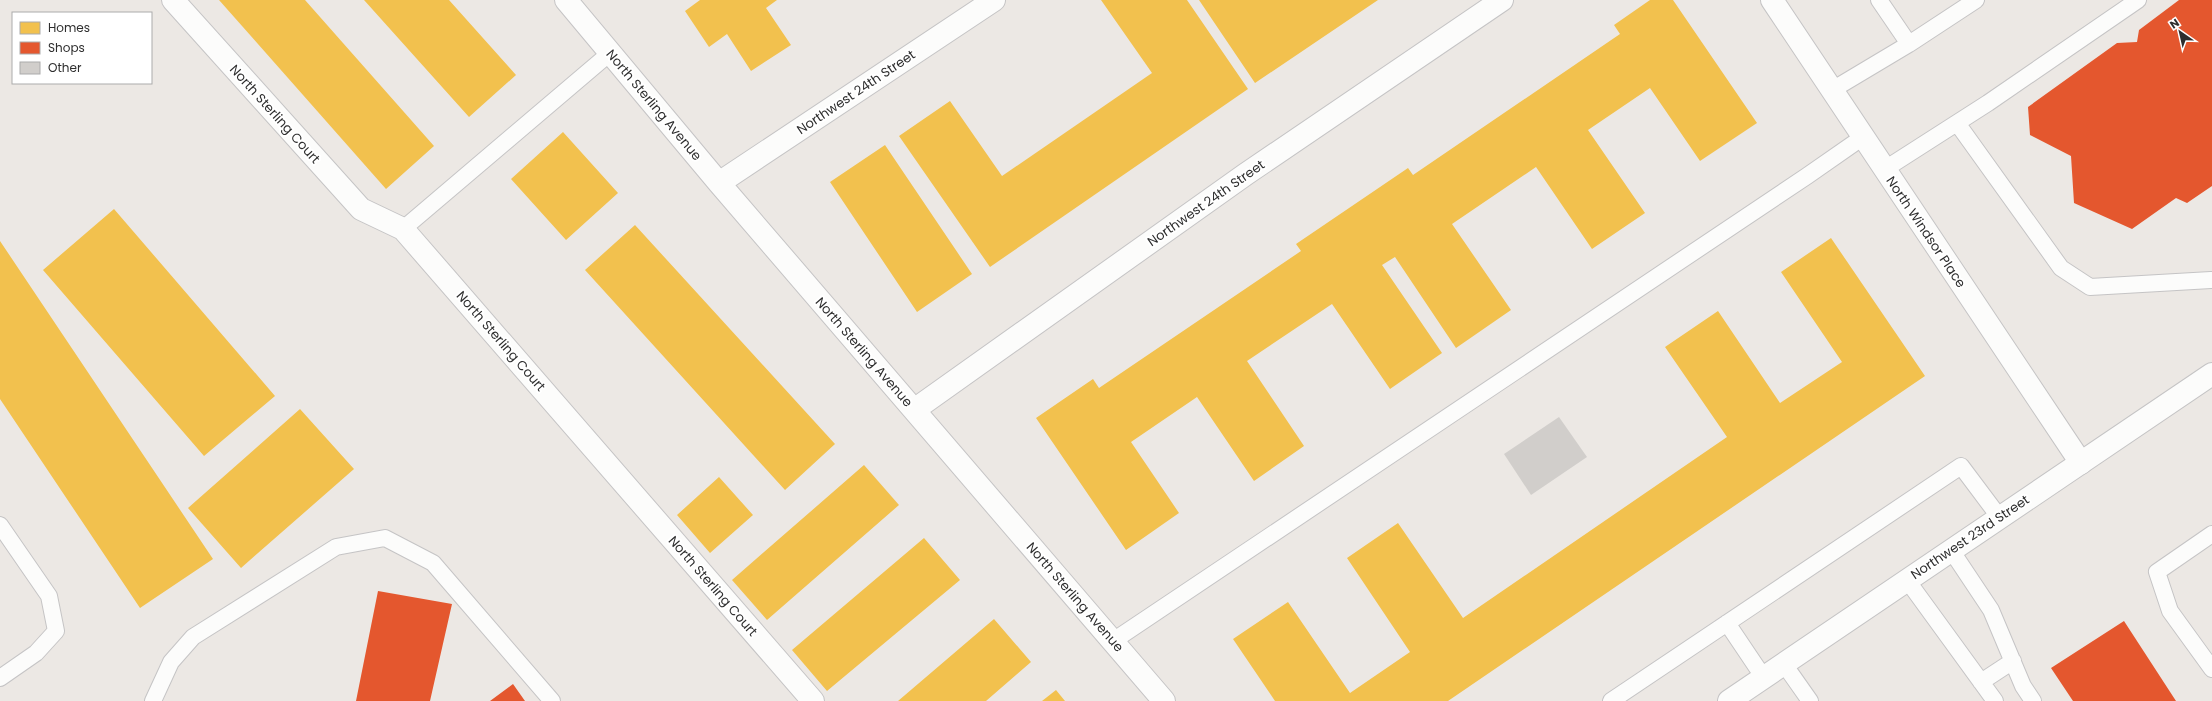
<svg xmlns="http://www.w3.org/2000/svg" width="2212" height="701" viewBox="0 0 2212 701" font-family="Poppins,sans-serif">
	<rect width="100%" height="100%" fill="#ece8e4"/>
	<!-- homes -->
	<path fill="#f2c14e" d="M219 0H305L434 146 386 189Z
		M364 0H449L516 75 469 117Z
		M700 0H777L766 8 791 45 751 71 727 34 709 47 685 11Z
		M1101 0H1187L1248 89 990 267 899 136 950 101 1002 176 1152 73Z
		M1199 0H1378L1255 83Z
		M1650 0H1673L1757 123 1700 161 1650 88 1588 130 1645 213 1592 249 1536 167 1452 224 1511 310 1456 348 1395 257 1382 265 1442 353 1390 389 1332 304 1247 361 1304 446 1254 481 1197 397 1131 442 1179 513 1126 550 1036 418 1093 379 1099 388 1301 251 1296 244 1408 168 1413 175 1620 34 1614 25Z
		M563 132 618 193 566 240 511 179Z
		M885 145 972 274 917 312 830 182Z
		M114 209 275 396 204 456 43 270Z
		M635 225 835 444 785 490 585 270Z
		M1831 238 1925 376 1448 701H1275L1233 639 1288 602 1350 693 1410 652 1347 558 1398 523 1463 618 1727 437 1665 347 1718 311 1780 403 1842 362 1781 272Z
		M0 241 213 559 140 608 0 399Z
		M300 409 354 469 241 568 188 508Z
		M864 465 899 505 767 620 732 580Z
		M719 477 753 515 710 553 677 515Z
		M924 538 960 580 827 691 792 650Z
		M994 619 1031 662 986 701H898Z
		M1056 690 1065 701H1042Z"/>
	<!-- shops -->
	<path fill="#e4572e" d="M2179 0H2212V186L2187 203 2176 198 2132 229 2074 203 2071 156 2030 135 2028 107 2117 43 2137 42 2139 30Z
		M378 591 452 604 430 701H356Z
		M2124 621 2176 701H2073L2051 668Z
		M513 684 525 701H490Z"/>
	<!-- building -->
	<path fill="#d1cecb" d="M1559 417 1587 457 1531 495 1504 454Z"/>
	<g fill="none" stroke-linecap="round" stroke-linejoin="round">
		<!-- lane casing -->
		<g stroke="#c5c4c5" stroke-width="18">
			<path id="lane" d="M1879 0 1909 44 1976 0
				M1832 90 1909 44
				M1957 123 2061 268 2090 287 2211 280
				M1885 169 1988 103 2138 0
				M403 229 610 53
				M0 525 49 596 56 631 36 653 0 678
				M2212 534 2157 572 2170 611 2212 669
				M1951 550 1991 610 2023 686 2033 701
				M1907 580 1995 701
				M1727 623 1764 678
				M1113 641 1807 176 1863 137
				M1784 664 1810 701
				M1981 682 2013 661
				M153 701 171 662 193 637 336 547 385 538 433 563 552 701
				M1611 701 1961 466 2000 518"/>
		</g>
		<!-- street casing -->
		<g stroke="#c5c4c5" stroke-width="24">
			<path id="street" d="M173 0 361 209 403 229 813 701
				M566 0 719 183 1164 701
				M1772 0 2081 463
				M719 183 994 0
				M914 410 1246 174 1502 0"/>
		</g>
		<!-- secondary casing -->
		<g stroke="#c5c4c5" stroke-width="24">
			<path id="secondary" d="M1729 701 2212 374"/>
		</g>
		<!-- lane -->
		<use href="#lane" stroke="#fcfcfb" stroke-width="16"/>
		<!-- street -->
		<use href="#street" stroke="#fcfcfb" stroke-width="22"/>
		<!-- secondary -->
		<use href="#secondary" stroke="#fcfcfb" stroke-width="22"/>
	</g>
	<g text-anchor="middle" dominant-baseline="central" stroke-width="4" stroke-linejoin="round" paint-order="stroke">
		<!-- street labels -->
		<g font-size="13" fill="#2e2e2e" stroke="#fff">
			<text transform="translate(856 92) rotate(-34)">Northwest 24th Street</text>
			<text transform="translate(654 105) rotate(50)">North Sterling Avenue</text>
			<text transform="translate(275 114) rotate(48)">North Sterling Court</text>
			<text transform="translate(1206 203) rotate(-35)">Northwest 24th Street</text>
			<text transform="translate(1926 232) rotate(56)">North Windsor Place</text>
			<text transform="translate(501 341) rotate(49)">North Sterling Court</text>
			<text transform="translate(864 352) rotate(49)">North Sterling Avenue</text>
			<text transform="translate(1970 537) rotate(-34)">Northwest 23rd Street</text>
			<text transform="translate(713 586) rotate(49)">North Sterling Court</text>
			<text transform="translate(1075 597) rotate(49)">North Sterling Avenue</text>
		</g>
	</g>
	<!-- legend -->
	<rect x="12" y="12" width="140" height="72" fill="#ffffff" stroke="#ababab"/>
	<rect x="20" y="22" width="20" height="12" fill="#f2c14e" stroke="#ababab"/>
	<text x="48" y="32" font-size="12" fill="#2e2e2e">Homes</text>
	<rect x="20" y="42" width="20" height="12" fill="#e4572e" stroke="#ababab"/>
	<text x="48" y="52" font-size="12" fill="#2e2e2e">Shops</text>
	<rect x="20" y="62" width="20" height="12" fill="#d1cecb" stroke="#ababab"/>
	<text x="48" y="72" font-size="12" fill="#2e2e2e">Other</text>
	<!-- north arrow -->
	<g transform="translate(2180 32) rotate(326)" stroke="#ffffff" stroke-width="3" paint-order="stroke">
	<path d="M0-3L7 15L0 10L-7 15Z" fill="#2e2e2e"/>
	<text y="-6" font-size="11" font-weight="bold" text-anchor="middle" fill="#2e2e2e">N</text>
	</g>
</svg>
